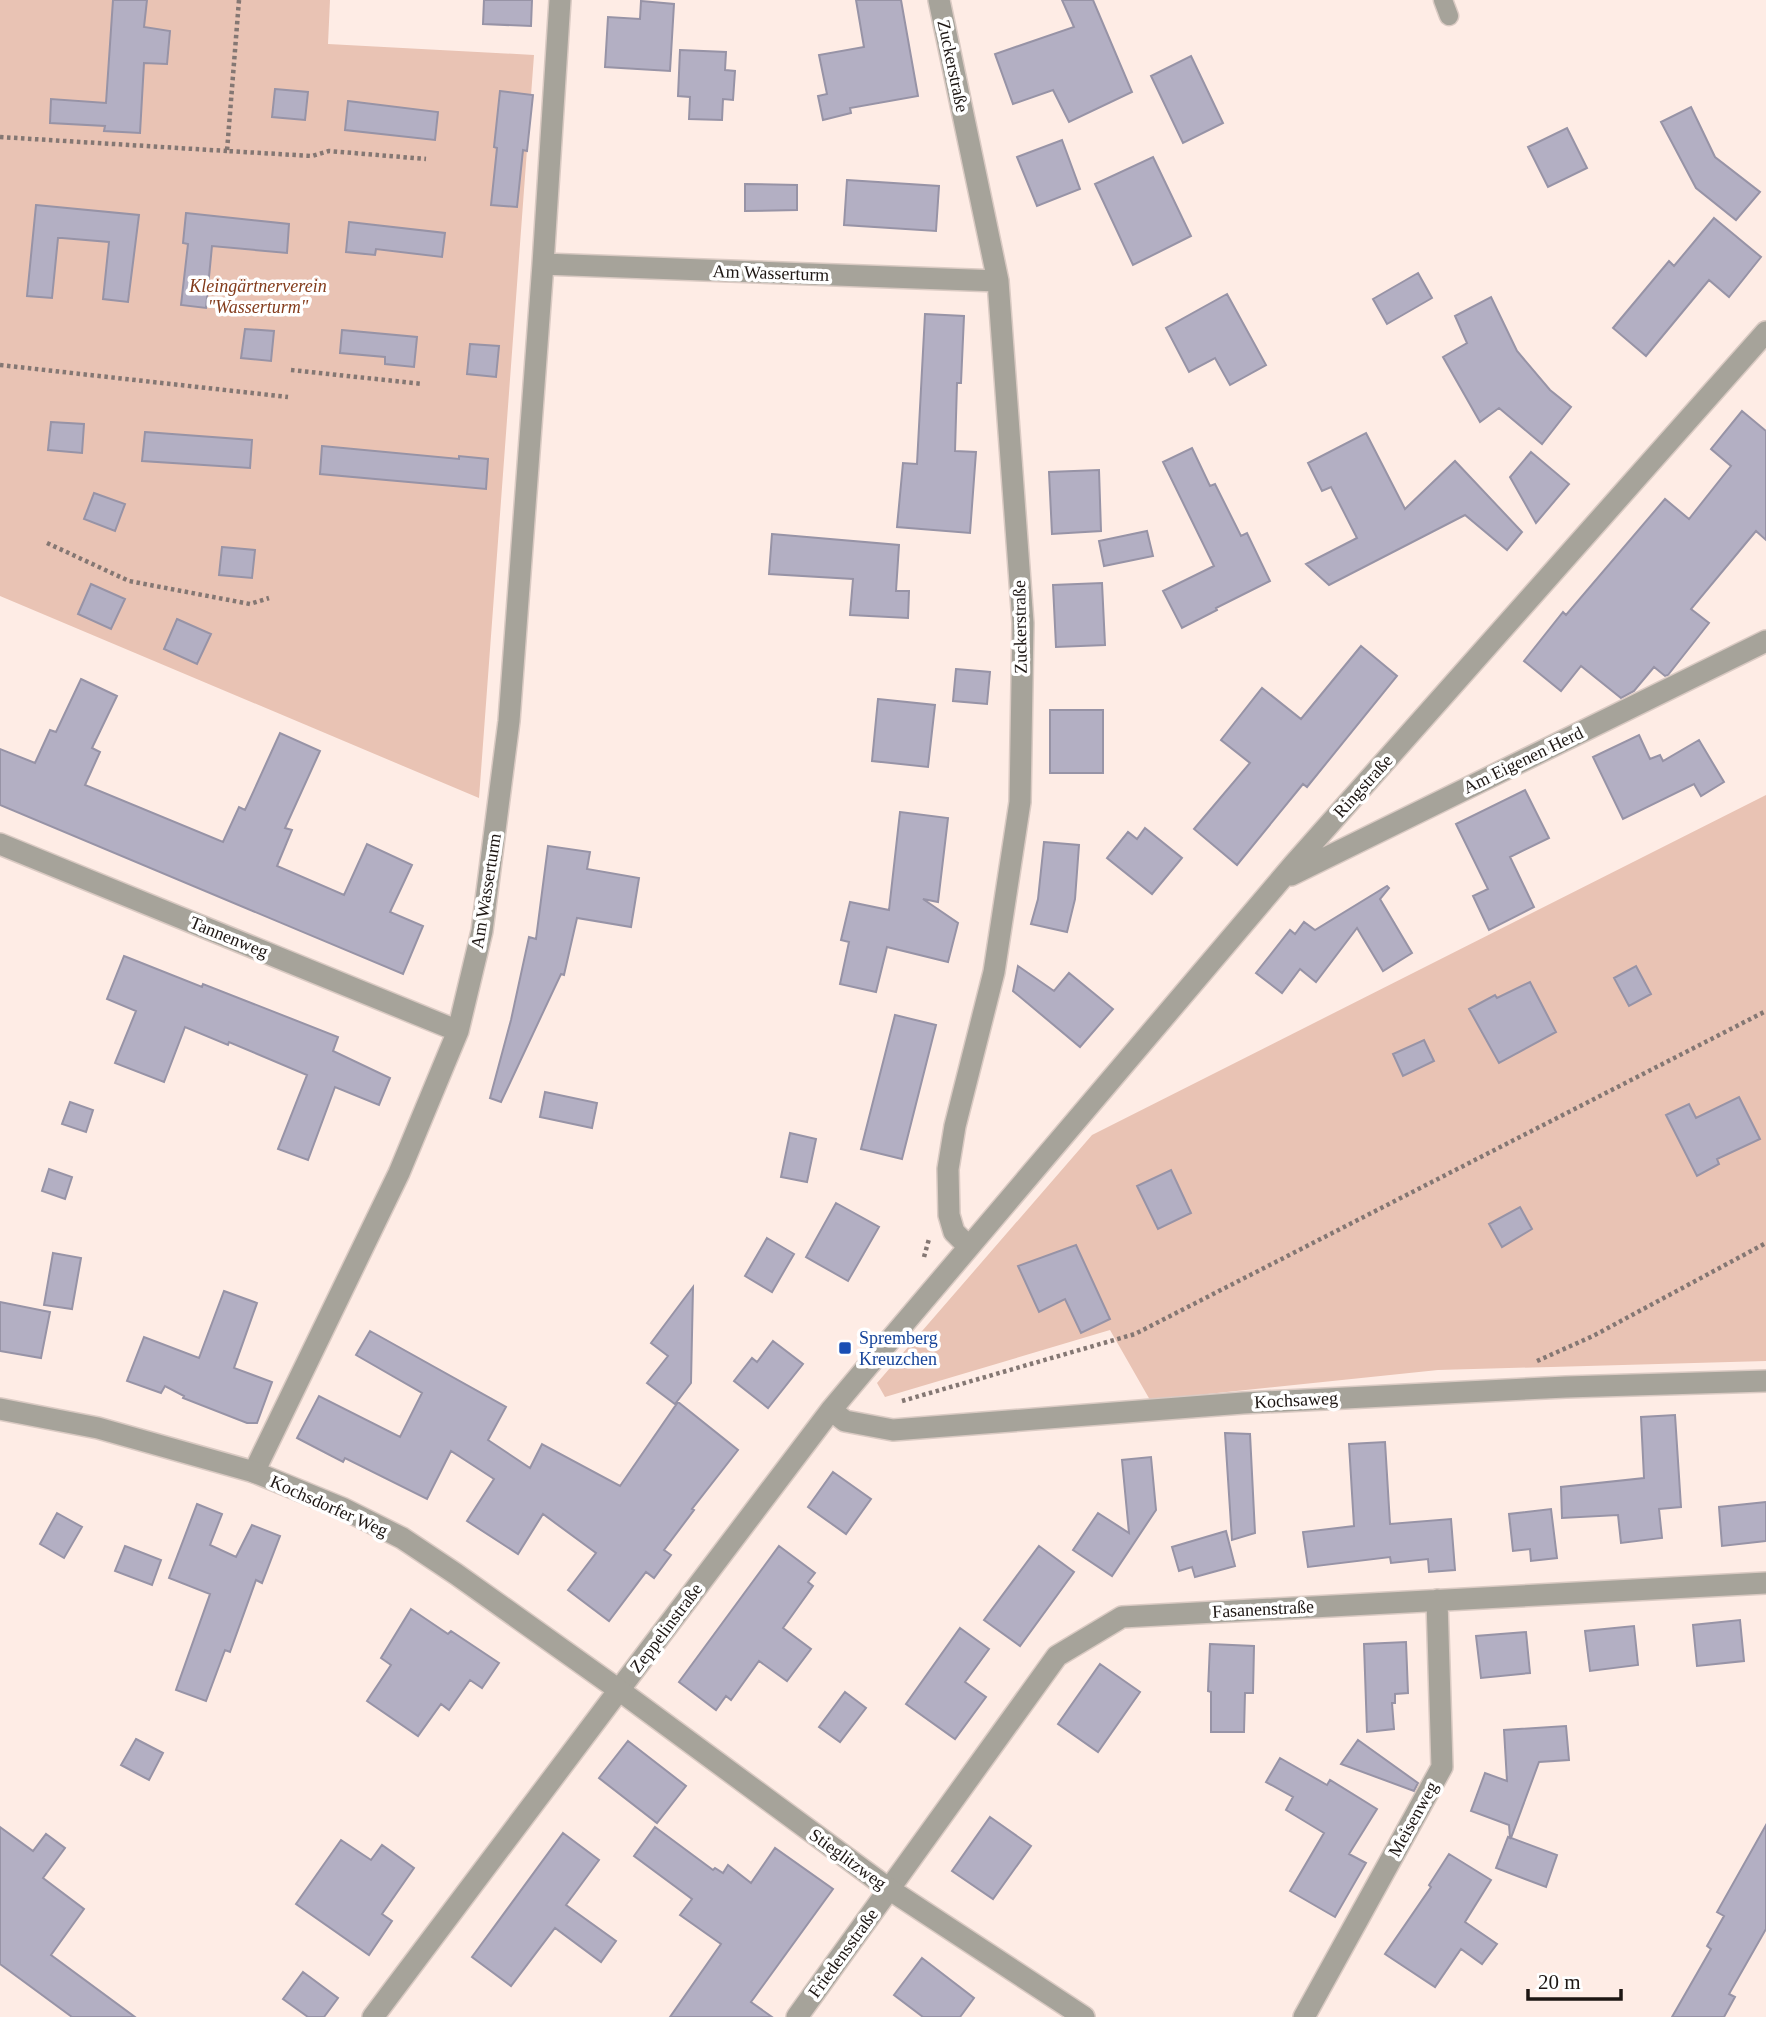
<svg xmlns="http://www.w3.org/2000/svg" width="1766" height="2017" viewBox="0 0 1766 2017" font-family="Georgia,serif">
	<rect width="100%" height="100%" fill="#feece5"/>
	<!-- green -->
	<path fill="#e9c3b4" d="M0 0H330L328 44 534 55 479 798 0 596Z
		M1766 795V1361L1438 1370 1150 1400 1110 1330 885 1397 877 1383 1092 1135Z"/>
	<!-- building -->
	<path fill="#b3afc3" stroke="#9793a6" stroke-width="2" d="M113 0H147L144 27 170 31 167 64 144 63 140 133 104 131 105 126 50 123 51 99 106 103Z
		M484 0H532L531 26 483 24Z
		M856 0H901L918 96 850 108 851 113 823 120 818 96 827 94 819 55 864 47Z
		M1062 0H1093L1132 92 1069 122 1053 90 1013 104 995 54 1074 27Z
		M641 1 674 4 670 71 605 67 608 17 640 19Z
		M680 50 726 52 725 70 735 71 733 100 723 99 722 120 689 119 690 97 678 96Z
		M1191 56 1223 123 1183 143 1151 76Z
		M275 89 308 92 305 120 272 117Z
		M500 91 533 95 527 151 523 150 517 207 491 205 497 148 494 147Z
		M348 101 438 112 435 140 345 130Z
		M1691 107 1715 157 1760 192 1736 220 1696 188 1661 122Z
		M1567 128 1587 168 1548 187 1528 147Z
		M1062 140 1080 189 1037 206 1017 157Z
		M1153 157 1191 236 1133 265 1095 184Z
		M847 180 939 186 936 231 844 225Z
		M745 184 797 185V210L745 211Z
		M36 205 139 215 128 302 103 299 109 242 62 238H58L52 298 27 296Z
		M186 213 289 224 287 253 212 246 206 308 181 305 188 244 183 243Z
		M1714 218 1761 257 1729 297 1709 280 1646 356 1613 328 1669 261 1674 266Z
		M349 222 445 233 442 257 376 249 375 255 346 252Z
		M1418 273 1432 298 1387 324 1373 299Z
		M1227 294 1266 365 1230 385 1215 358 1189 372 1166 328Z
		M1491 297 1517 351 1550 390 1571 407 1542 444 1499 408 1480 422 1443 357 1467 343 1455 316Z
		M925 314 964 316 961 383H957L955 451 976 452 970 533 897 527 903 463 917 464Z
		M245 329 274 331 271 361 241 358Z
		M342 330 417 337 414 367 385 364V357L340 353Z
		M470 344 499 346 496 377 467 374Z
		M1742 411 1766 431V540L1756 531 1691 609 1709 623 1668 675 1665 676 1654 667 1634 691 1621 698 1581 666 1561 691 1524 661 1563 612 1566 615 1665 499 1689 519 1731 466 1711 449Z
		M51 422 84 424 82 453 48 450Z
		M145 432 252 440 250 468 142 461Z
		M1366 433 1405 509 1455 461 1522 532 1507 550 1465 515 1329 585 1306 564 1357 538 1331 487 1322 491 1308 463Z
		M322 446 459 459V456L488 459 486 489 320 474Z
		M1192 448 1210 486 1215 484 1241 536 1247 533 1270 581 1216 608 1217 610 1182 628 1163 591 1214 566 1163 462Z
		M1531 452 1569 484 1536 523 1510 477Z
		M1099 470 1101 531 1052 534 1049 472Z
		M94 493 125 504 115 531 84 519Z
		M1147 531 1153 556 1104 566 1099 541Z
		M772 534 899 545 896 591H909L908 618 850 615 853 579 769 574Z
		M222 547 255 550 252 578 219 575Z
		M1102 583 1105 645 1056 647 1053 585Z
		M91 584 125 599 111 629 78 614Z
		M177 619 211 634 197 664 164 649Z
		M1361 646 1397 676 1307 787 1303 784 1237 865 1194 829 1250 763 1221 740 1262 688 1301 719Z
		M956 669 990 672 987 704 953 701Z
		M81 679 117 696 92 748 100 752 85 785 223 842 239 807 245 810 280 733 320 751 285 828 292 830 277 866 344 895 367 844 412 865 390 912 423 926 403 974 0 805V749L35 763 50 730 56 732Z
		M878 699 935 705 928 767 872 761Z
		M1050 710H1103V773H1050Z
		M1639 735 1650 759 1660 755 1663 761 1699 740 1724 782 1701 796 1694 784 1623 819 1593 757Z
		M1525 790 1549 838 1510 857 1534 907 1489 930 1473 896 1488 889 1456 824Z
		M900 812 948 818 938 902 923 899 958 923 948 962 887 947 876 992 840 984 849 942 841 940 850 902 889 910Z
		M1145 828 1182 858 1152 894 1107 858 1128 832 1137 839Z
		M1044 842 1079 845 1075 899 1067 932 1031 924 1038 899Z
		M548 846 590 852 587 869 639 878 631 927 577 918 564 975 561 974 501 1102 490 1098 511 1020 529 937 536 939Z
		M1387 886 1389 888 1380 899 1412 953 1383 971 1357 928 1316 982 1300 969 1282 993 1256 973 1290 930 1295 934 1304 922 1315 930Z
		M124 956 202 987 203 984 338 1037 333 1051 390 1078 379 1105 335 1087 308 1160 278 1149 307 1075 229 1042 228 1045 185 1027 164 1082 115 1063 136 1011 107 999Z
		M1018 966 1054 991 1069 973 1113 1009 1080 1047 1013 991Z
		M1636 966 1651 994 1629 1006 1614 978Z
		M1530 982 1556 1032 1499 1063 1469 1009 1495 995 1497 998Z
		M895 1015 936 1025 902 1159 861 1149Z
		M1424 1040 1434 1061 1403 1076 1393 1054Z
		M545 1092 597 1103 592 1128 540 1117Z
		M1739 1097 1760 1139 1717 1159 1719 1164 1697 1176 1666 1115 1689 1104 1696 1118Z
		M70 1102 93 1110 86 1132 62 1124Z
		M790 1133 816 1139 807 1182 781 1177Z
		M49 1169 72 1177 65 1199 42 1191Z
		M1171 1170 1191 1213 1158 1229 1137 1186Z
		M836 1203 879 1227 848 1281 806 1257Z
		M1520 1207 1532 1229 1502 1247 1489 1224Z
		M767 1238 794 1254 772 1292 745 1276Z
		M1076 1245 1110 1319 1081 1333 1065 1299 1039 1312 1018 1266Z
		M53 1253 81 1258 72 1309 44 1305Z
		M693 1287 691 1383 675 1404 647 1383 668 1356 651 1343Z
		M224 1291 257 1303 234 1368 272 1382 257 1423H247L183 1398 184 1396 165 1386 161 1393 127 1381 144 1337 199 1358Z
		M0 1302 50 1312 41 1358 0 1351Z
		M370 1331 506 1407 488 1440 530 1468 542 1444 620 1486 678 1402 738 1450 692 1509 694 1510 664 1550 671 1555 654 1578 646 1572 609 1621 568 1590 596 1553 543 1514 518 1554 467 1521 494 1479 451 1451 427 1499 345 1458 343 1462 297 1438 319 1396 400 1437 422 1393 356 1355Z
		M773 1341 803 1364 768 1408 734 1381 752 1358 757 1362Z
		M1675 1415 1681 1507 1659 1509 1662 1538 1621 1543 1618 1515 1562 1518 1561 1487 1644 1478 1641 1417Z
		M1225 1433 1250 1434 1255 1533 1232 1540Z
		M1385 1442 1390 1524 1451 1519 1455 1570 1429 1572 1428 1559 1391 1563 1390 1557 1308 1567 1303 1532 1354 1526 1349 1444Z
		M1151 1457 1156 1510 1112 1576 1073 1550 1098 1513 1129 1533 1122 1460Z
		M833 1472 871 1499 846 1534 808 1507Z
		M1766 1502V1541L1722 1546 1719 1507Z
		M197 1504 222 1514 210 1545 236 1557 252 1525 280 1536 262 1583 256 1580 230 1652 225 1650 206 1701 176 1690 210 1594 169 1578Z
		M1551 1509 1557 1558 1531 1561 1530 1549 1513 1551 1509 1514Z
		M57 1513 82 1527 64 1558 40 1544Z
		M1226 1531 1235 1566 1195 1577 1192 1567 1179 1571 1172 1547Z
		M125 1546 161 1560 152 1585 115 1571Z
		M779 1546 815 1573 808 1582 813 1586 783 1628 811 1649 787 1681 759 1661 731 1700 726 1696 716 1710 679 1682Z
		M1039 1546 1074 1572 1020 1646 984 1620Z
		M411 1609 448 1634 451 1631 499 1663 482 1688 470 1680 449 1710 441 1704 418 1736 367 1701 391 1665 381 1658Z
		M1740 1620 1744 1661 1697 1666 1693 1625Z
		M1634 1626 1638 1665 1590 1671 1585 1631Z
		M960 1628 989 1649 965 1682 986 1697 955 1739 906 1704Z
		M1526 1632 1530 1673 1481 1678 1476 1636Z
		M1406 1642 1408 1693 1395 1694V1703H1392L1394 1729 1367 1732 1364 1644Z
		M1210 1644 1254 1646 1253 1693H1245L1244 1732H1211V1692L1208 1691Z
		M1100 1664 1140 1692 1098 1752 1058 1724Z
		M845 1692 866 1708 840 1742 819 1727Z
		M1566 1726 1569 1760 1539 1762 1511 1838 1557 1855 1546 1887 1496 1868 1508 1837 1510 1838 1509 1825 1471 1811 1485 1773 1507 1781 1504 1730Z
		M136 1739 163 1753 149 1780 121 1765Z
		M1358 1740 1418 1783 1414 1791 1341 1764Z
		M628 1741 686 1786 657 1823 599 1778Z
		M1280 1758 1327 1785 1330 1780 1377 1809 1349 1854 1366 1863 1335 1917 1290 1891 1324 1833 1286 1810 1293 1797 1266 1782Z
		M990 1817 1031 1846 993 1899 952 1871Z
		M1766 1825V1929L1729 1994 1735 1997 1724 2017H1672L1711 1949 1707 1946 1724 1916 1717 1912Z
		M0 1827 33 1851 46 1834 65 1848 43 1878 84 1909 51 1955 135 2017H72L0 1964Z
		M655 1827 713 1870 715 1868 723 1873 728 1865 751 1883 775 1848 833 1889 751 2002 772 2017H670L721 1944 680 1915 692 1899 634 1856Z
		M563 1833 599 1860 566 1905 616 1941 601 1962 555 1928 511 1986 472 1957Z
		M341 1840 371 1860 382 1845 414 1868 382 1914 392 1921 369 1955 296 1904Z
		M1449 1854 1491 1880 1465 1922 1497 1944 1482 1964 1461 1949 1435 1987 1385 1954 1431 1887 1429 1885Z
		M922 1958 974 1998 960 2017H923L894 1995Z
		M303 1972 338 1998 324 2017H308L283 1999Z"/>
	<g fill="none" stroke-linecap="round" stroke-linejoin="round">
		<!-- service casing -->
		<g stroke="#dacac3" stroke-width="21">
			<path id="service" d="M1443 0 1449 16"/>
		</g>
		<!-- minor casing -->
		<g stroke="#dacac3" stroke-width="24">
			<path id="minor" d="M939 0 998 281 1023 623 1020 802 994 972 955 1126 948 1169 949 1215 954 1232 969 1247
				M543 264 998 281
				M0 844 458 1031
				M1291 875 1766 641
				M831 1410 845 1421 893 1430 1243 1403 1566 1387 1766 1381
				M254 1472 399 1173 458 1031 482 931 509 721 543 264 560 0
				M619 1690 831 1410 868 1366 1294 864 1766 332
				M797 2017 1057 1656 1122 1617 1766 1583
				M1304 2017 1442 1767 1437 1600"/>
		</g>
		<!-- tertiary casing -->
		<g stroke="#dacac3" stroke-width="24">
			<path id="tertiary" d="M0 1409 98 1428 254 1472 342 1508 402 1538 456 1574 619 1690 889 1889 1084 2017
				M373 2017 619 1690"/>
		</g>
		<!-- path -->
		<path stroke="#847773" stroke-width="4.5" stroke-dasharray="3.5 3.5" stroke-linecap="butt" d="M239 0 227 151 312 156 329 151 426 159
			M0 137 227 151
			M0 365 288 397
			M291 370 423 384
			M47 543 129 581 250 604 269 598
			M924 1257 929 1239
			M1537 1361 1593 1336 1766 1243
			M902 1401 1135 1334 1766 1011"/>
		<!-- service -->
		<use href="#service" stroke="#a6a39a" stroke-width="18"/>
		<!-- minor -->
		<use href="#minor" stroke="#a6a39a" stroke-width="21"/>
		<!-- tertiary -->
		<use href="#tertiary" stroke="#a6a39a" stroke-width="21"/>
	</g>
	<!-- markers -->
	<rect fill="#1a4fb4" stroke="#fff" stroke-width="2.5" x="838" y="1341" width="14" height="14" rx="3.5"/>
	<g text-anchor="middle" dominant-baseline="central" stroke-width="7" stroke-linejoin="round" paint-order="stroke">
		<!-- street labels -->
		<g font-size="18" fill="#1d1613" stroke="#fff">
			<text transform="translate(953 66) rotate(78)">Zuckerstraße</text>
			<text transform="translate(771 273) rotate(2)">Am Wasserturm</text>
			<text transform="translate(1020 627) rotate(-91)">Zuckerstraße</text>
			<text transform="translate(1523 760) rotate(-26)">Am Eigenen Herd</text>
			<text transform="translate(1363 786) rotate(-48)">Ringstraße</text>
			<text transform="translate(486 891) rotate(-81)">Am Wasserturm</text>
			<text transform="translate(229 937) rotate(22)">Tannenweg</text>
			<text transform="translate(1296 1400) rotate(-3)">Kochsaweg</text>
			<text transform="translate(329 1506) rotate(24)">Kochsdorfer Weg</text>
			<text transform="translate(1263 1609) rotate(-3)">Fasanenstraße</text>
			<text transform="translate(666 1628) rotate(-53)">Zeppelinstraße</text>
			<text transform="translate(1413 1819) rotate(-61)">Meisenweg</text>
			<text transform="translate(848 1859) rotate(36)">Stieglitzweg</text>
			<text transform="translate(843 1953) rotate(-54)">Friedensstraße</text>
		</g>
		<!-- park labels -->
		<g font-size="18" font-style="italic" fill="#833b1b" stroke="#fff">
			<text x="258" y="286">Kleingärtnerverein<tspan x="258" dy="21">"Wasserturm"</tspan></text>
		</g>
		<!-- transit labels -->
		<g font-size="18" fill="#164399" stroke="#fff" text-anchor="start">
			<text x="859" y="1338">Spremberg<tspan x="859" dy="21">Kreuzchen</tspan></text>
		</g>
	</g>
	<!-- scale -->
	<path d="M1528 1989v10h93v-10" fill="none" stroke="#1d1613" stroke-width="3.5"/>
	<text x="1538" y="1989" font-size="21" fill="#1d1613" stroke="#ffffff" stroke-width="5" paint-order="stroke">20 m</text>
</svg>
